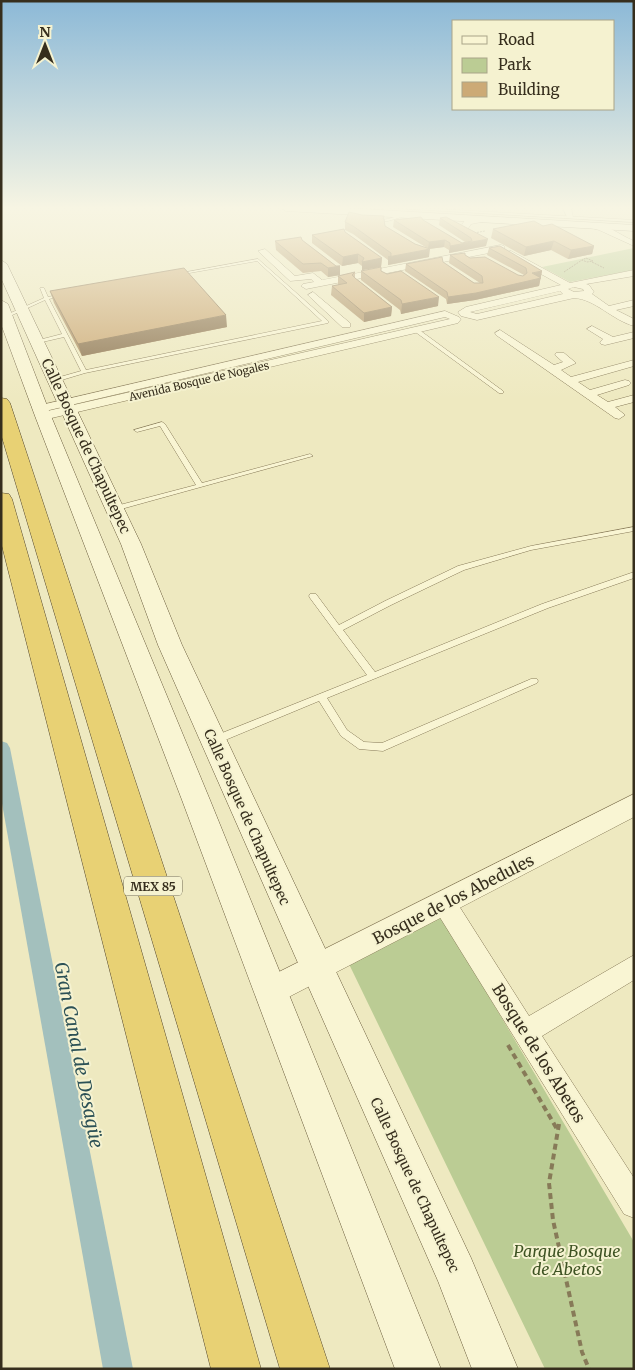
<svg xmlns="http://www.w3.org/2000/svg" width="635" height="1370" viewBox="0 0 635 1370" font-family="Merriweather,serif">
	<rect width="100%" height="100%" fill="#eee9c0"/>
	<!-- green -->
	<path fill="#bbcc94" d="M634 248V270L570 282 542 267Z
		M441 915 634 1242V1369H545L348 962Z"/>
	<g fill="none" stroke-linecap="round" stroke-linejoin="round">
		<!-- canal -->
		<path fill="#a3c0bd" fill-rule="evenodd" d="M1 741 7 743 10 748 133 1369H103L1 798Z"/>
		<!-- service casing -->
		<g stroke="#877a58" stroke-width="1">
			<path id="service" d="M393 208H420L634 220V222Z
				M404 214 405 216 388 221 373 222 371 221 388 219Z
				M258 259 328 321V323L85 373 55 382 52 380 53 379 81 371 64 337 38 343 35 341 62 334 45 300 8 317 4 316 44 298 40 288H44L48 297 66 293V295L49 299 86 370 322 321 257 261 178 275 176 274Z
				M414 329H418L503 391V393H499L414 331Z
				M162 422 165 424 202 483 310 454 313 456 114 511H112V507L196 485 160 426 137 432 134 430Z
				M634 527V531L531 550 464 570 391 605 343 630 375 672 542 604 634 572V578L548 608 327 698 347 730 364 742 382 743 531 679H537L538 681 537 683 383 751 359 749 341 736 319 701 218 743 215 744 212 743 210 740 212 737 367 675 310 598 309 596 310 594H316L339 625 385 601 458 566 531 546Z"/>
		</g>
		<!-- minor casing -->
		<g stroke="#877a58" stroke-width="1">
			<path id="minor" d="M563 208H571L573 217H567Z
				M484 217H487V221L471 224 467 230 460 228 465 220Z
				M588 223C605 222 619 235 634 241V246L599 230 588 227Z
				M501 245 504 246V250L306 289 301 286 303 284 314 282 311 279 290 281 258 251 265 249 295 276 313 273 322 280Z
				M511 251 570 283 634 270V276L586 284 589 285 594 292 592 294 609 306 634 300V306L616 310 634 319V326C612 320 595 299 574 298L477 320 461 316 458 312 466 307 561 285 508 256V252ZM574 287 583 289 584 291 574 292 568 289ZM560 291 563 294 477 314 470 312Z
				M313 292 350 323V327H342L310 297 308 295Z
				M445 311 459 317 461 319 458 323 43 420 37 416 43 412 450 319 445 317 41 412 37 410 35 408 37 406Z
				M592 326 613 337 634 332V338L605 345 601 344 600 342 603 339 587 329Z
				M500 330 554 365 563 362 555 355 556 353H564L576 363 561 370 571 377 634 360V366L578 382 590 390 625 380 629 381 631 383 629 385 597 395 608 402 634 395V402L615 407 625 415 619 419 615 418 496 335 495 333Z
				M444 892 452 895 529 1016 634 955V980L542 1036 634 1178V1218L624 1214 436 911 433 903 436 895Z"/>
		</g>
		<!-- tertiary casing -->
		<g stroke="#877a58" stroke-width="1">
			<path id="tertiary" d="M634 794V817L281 1001 271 1006 261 1001 256 991 261 981Z"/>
		</g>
		<!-- secondary casing -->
		<g stroke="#695b3b" stroke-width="1">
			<path id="secondary" d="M281 208H347L634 225V231L286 211Z
				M1 260 7 264 141 544 182 645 471 1258 518 1369H472L438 1281 158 645 121 544 1 278Z
				M1 300 8 304 51 416 210 800 441 1369H395L182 800 35 416 1 324Z"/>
		</g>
		<!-- trunk casing -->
		<g stroke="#54472d" stroke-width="1">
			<path id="trunk" d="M1 398 7 399 10 403 330 1369H280L1 434Z
				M1 493 9 494 12 499 261 1369H211L1 542Z"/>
		</g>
		<!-- path-far1 -->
		<path stroke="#877a58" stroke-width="1" stroke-dasharray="2 1" stroke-linecap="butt" d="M474 233 485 231
			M586 258 593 261 587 262 582 260Z
			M592 262 604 268
			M564 272 582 260"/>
		<!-- path -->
		<path stroke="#877a58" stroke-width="4" stroke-dasharray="6 4" stroke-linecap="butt" d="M508 1045 557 1129
			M559 1124 549 1183 553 1220 582 1352 589 1369"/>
		<!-- service -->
		<use href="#service" fill="#f9f5d3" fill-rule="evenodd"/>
		<!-- minor -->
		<use href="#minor" fill="#f9f5d3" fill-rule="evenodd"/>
		<!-- tertiary -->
		<use href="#tertiary" fill="#f9f5d3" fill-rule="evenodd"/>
		<!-- secondary -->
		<use href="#secondary" fill="#f9f5d3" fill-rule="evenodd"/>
		<!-- trunk -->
		<use href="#trunk" fill="#e8d174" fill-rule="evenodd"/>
	</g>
	<!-- wall -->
	<path fill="#af9265" d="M362 215 384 216 385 226 415 244 427 248 393 227 394 220H423L462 243 465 242 439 225 440 218 486 246 449 253V250L444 247 429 249V257L388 265V260L353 234 345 230V222Z
		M543 226 594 246 592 254 568 259 551 250 524 256 491 238 493 229Z
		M345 232 382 258 381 267 362 270V266L358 263 342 266 312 243V235Z
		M302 240 336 266H340V275L328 277 321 271 303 273 276 250 275 241Z
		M489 248 542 271 539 286 475 300 447 304 446 299 405 271 406 264 443 262 474 283H480L449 263 450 255H465L470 258 518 275 523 276 524 275 487 255Z
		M361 271H381L438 306 401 314 400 310 361 280Z
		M355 272V278L392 307 391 316 364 322 331 295 332 286 338 285V276Z
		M50 291 227 327 82 356 54 303Z"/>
	<!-- shaded-wall -->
	<path fill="#8f7753" d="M488 239 486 246 449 253 450 246Z
		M445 240 444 247 428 249 429 242Z
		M554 241 551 250 524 256 526 247Z
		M594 246 592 254 568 259 571 250Z
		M430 249 429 257 388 265V257Z
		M358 254V263L342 266 343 257Z
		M382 258 381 267 362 270V262Z
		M340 266V275L328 277V268Z
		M542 271 539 286 475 300 447 304 448 297Z
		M439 297 438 306 401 314 402 304Z
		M392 307 391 316 364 322V313Z
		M226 315 227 327 82 356 78 344Z"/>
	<!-- building -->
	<path fill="#ccaa76" stroke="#8f7753" d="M349 212 362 215 384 216 383 219H384L385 226 415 244 430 249 388 257 391 256V253L353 226 345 222Z
		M421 217 423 220 462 243 472 241 471 238 440 218 446 217 488 239 450 246V243L445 240 429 242 394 220Z
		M534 221 543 226 552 224 594 246 571 250 554 241 526 247 493 229Z
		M344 229 345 232 382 258 362 262 364 258 358 254 343 257 312 235Z
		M301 237 302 240 336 266H340L328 268 321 263 303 264 275 241Z
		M500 246 542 271 532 273 541 278 476 293 448 297 447 292 406 264 442 257 443 262 474 283H483L482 276 450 255 465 253V255L470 258 485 257 518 275 523 276 527 273 526 268 489 248Z
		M381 267V271L387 274 401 271 439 297 402 304 401 300 361 271Z
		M184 268 226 315 78 344 50 291Z
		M355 272 352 275 355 278 392 307 364 313 332 286 347 283 338 276Z"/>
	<!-- sky -->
	<linearGradient id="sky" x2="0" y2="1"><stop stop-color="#8cb9d7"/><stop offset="0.52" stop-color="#f7f5e3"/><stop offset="1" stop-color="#f7f5e3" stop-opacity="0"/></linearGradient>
	<rect width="635" height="400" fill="url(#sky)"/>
	<g text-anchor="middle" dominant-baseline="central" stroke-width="4" stroke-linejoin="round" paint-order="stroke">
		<!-- far-street labels -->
		<g font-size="11" fill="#362e1d" stroke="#f5f2d0">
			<text transform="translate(199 381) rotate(-13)">Avenida Bosque de Nogales</text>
		</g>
		<!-- shield labels -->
		<rect fill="#f5f2d0" stroke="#6f6953" stroke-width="1" x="124" y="876.5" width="58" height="19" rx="4"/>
		<g font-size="12" font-weight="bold" fill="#362e1d">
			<text x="153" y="886">MEX 85</text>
		</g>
		<!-- street labels -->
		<g font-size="14" fill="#362e1d" stroke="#f5f2d0">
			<text transform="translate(86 446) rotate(65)">Calle Bosque de Chapultepec</text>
			<text transform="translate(247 817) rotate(66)">Calle Bosque de Chapultepec</text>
			<text transform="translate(415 1185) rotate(65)">Calle Bosque de Chapultepec</text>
		</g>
		<!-- near-street labels -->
		<g font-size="16" fill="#362e1d" stroke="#f5f2d0">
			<text transform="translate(453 899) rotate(-27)">Bosque de los Abedules</text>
			<text transform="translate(539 1053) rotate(58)">Bosque de los Abetos</text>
		</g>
		<!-- near-park labels -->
		<g font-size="16" font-style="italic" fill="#3e5323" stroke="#f5f2d0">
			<text x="567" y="1251">Parque Bosque<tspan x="567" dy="18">de Abetos</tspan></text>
		</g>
		<!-- near-water labels -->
		<g font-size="18" font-style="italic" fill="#2c5156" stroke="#f5f2d0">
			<text transform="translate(79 1055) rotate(79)">Gran Canal de Desagüe</text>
		</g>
	</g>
	<!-- border -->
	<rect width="635" height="1370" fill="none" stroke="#362e1d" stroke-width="5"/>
	<!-- legend -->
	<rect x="452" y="20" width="162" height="90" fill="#f5f2d0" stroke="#a9a488"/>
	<rect x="462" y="36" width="25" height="8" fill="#f9f5d3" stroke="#a9a488"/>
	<text x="498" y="45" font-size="15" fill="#362e1d">Road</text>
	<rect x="462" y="58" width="25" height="15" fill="#bbcc94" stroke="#a9a488"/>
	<text x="498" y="70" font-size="15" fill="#362e1d">Park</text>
	<rect x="462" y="82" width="25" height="15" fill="#ccaa76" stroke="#a9a488"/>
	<text x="498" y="95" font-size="15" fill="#362e1d">Building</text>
	<!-- north arrow -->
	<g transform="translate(45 45)" stroke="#f5f2d0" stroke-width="4" paint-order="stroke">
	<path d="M0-4L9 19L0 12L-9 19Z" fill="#362e1d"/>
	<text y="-8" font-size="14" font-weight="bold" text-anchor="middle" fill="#362e1d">N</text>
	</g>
</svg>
